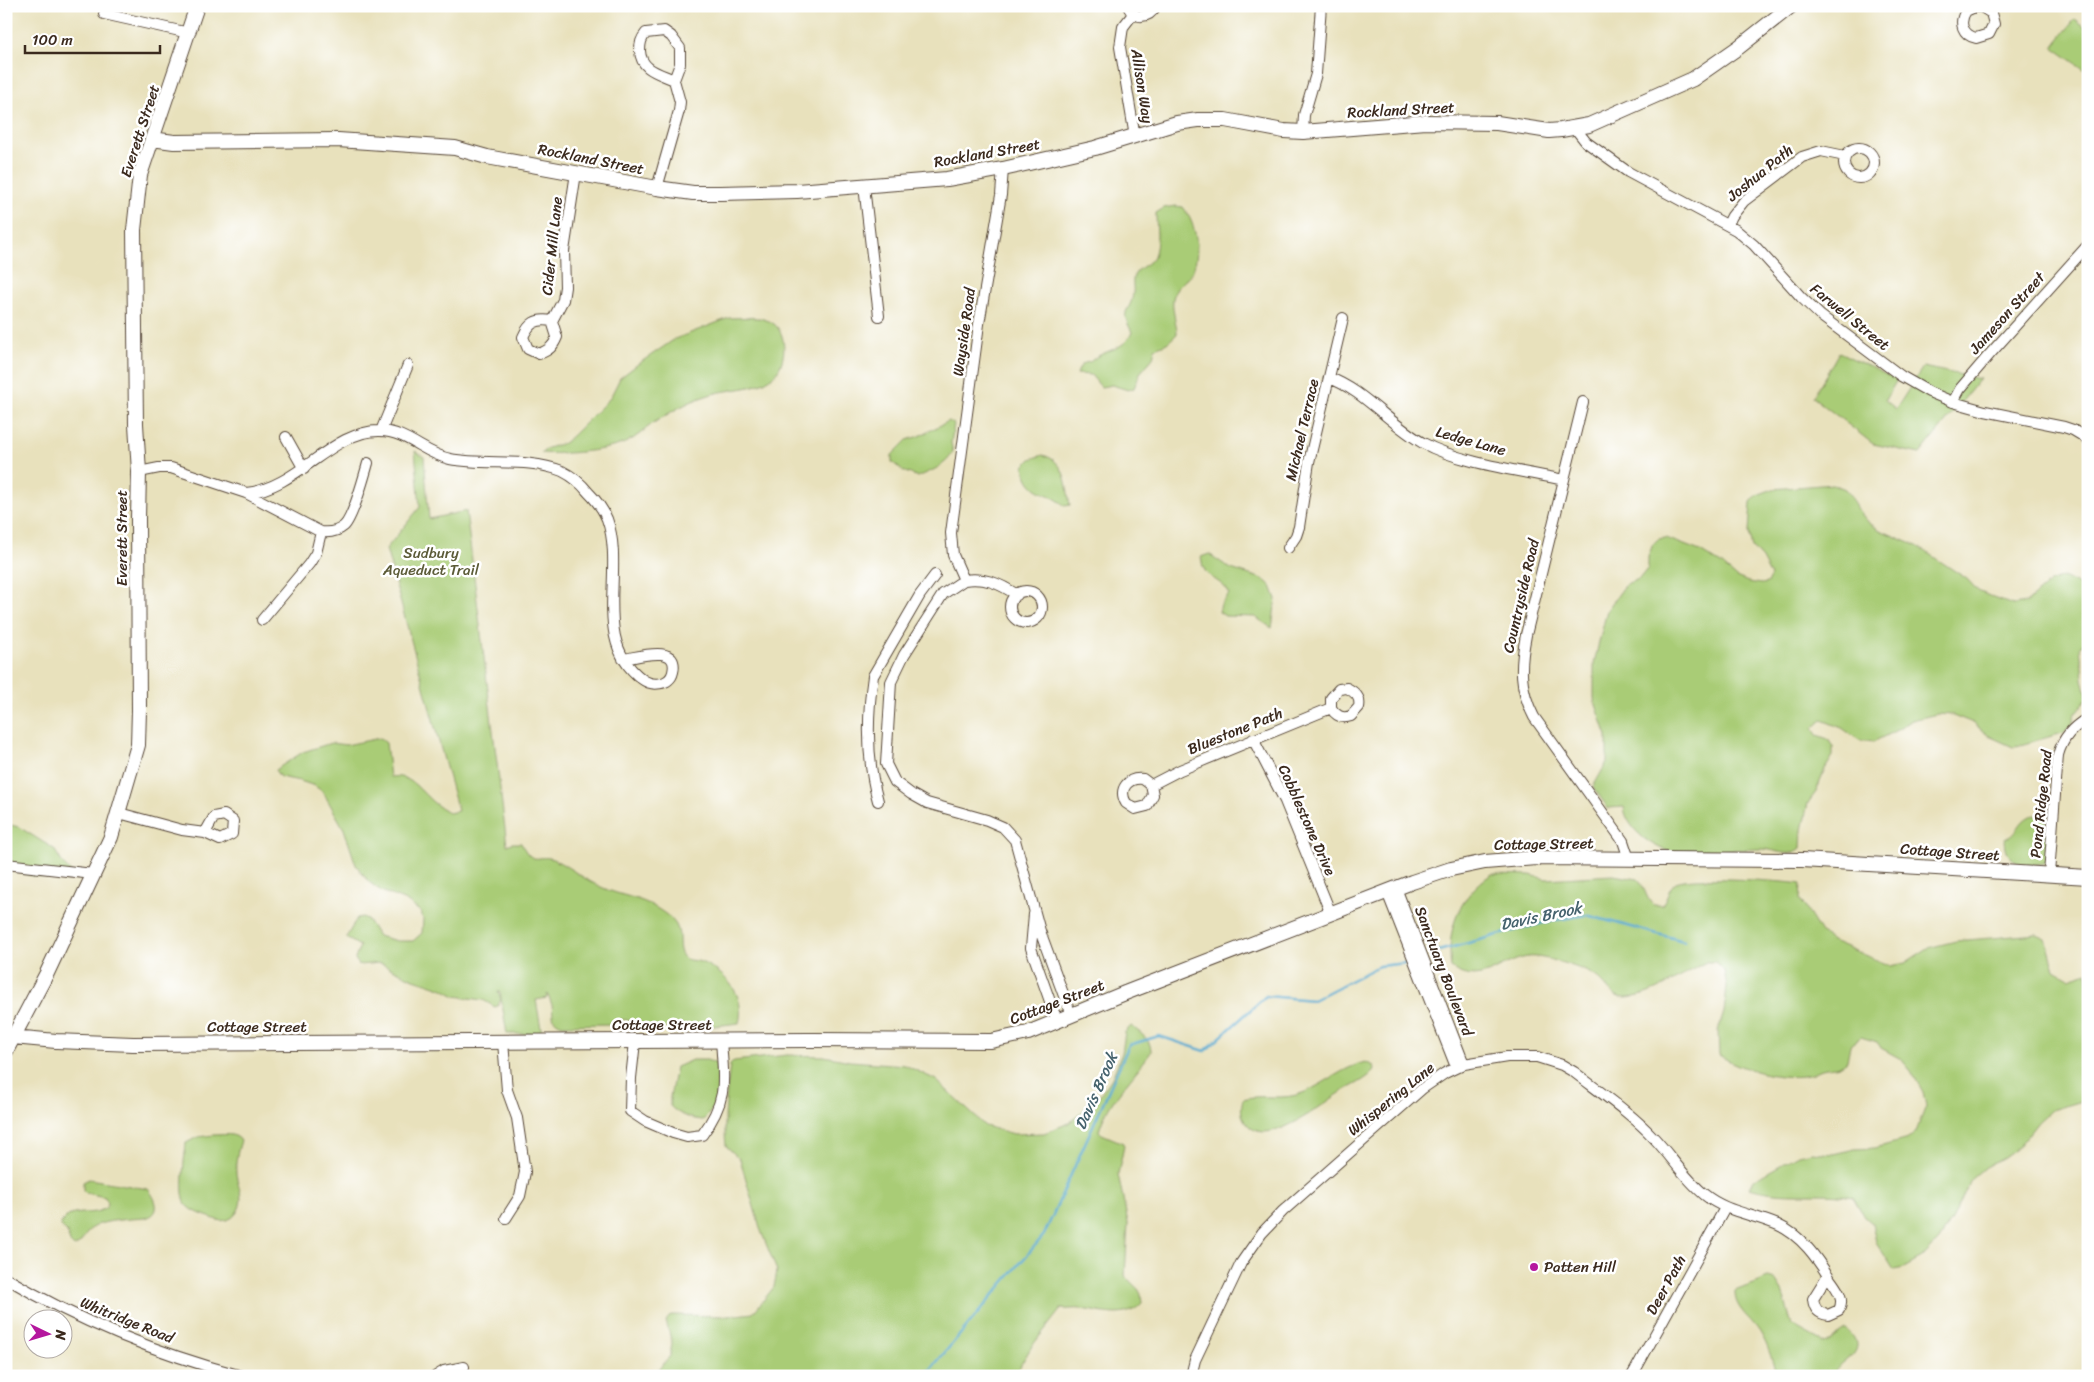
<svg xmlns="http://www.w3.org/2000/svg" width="2094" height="1382" viewBox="0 0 2094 1382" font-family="Sriracha,sans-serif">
	<rect width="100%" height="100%" fill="#fff"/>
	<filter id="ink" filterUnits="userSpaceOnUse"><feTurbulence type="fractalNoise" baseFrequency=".02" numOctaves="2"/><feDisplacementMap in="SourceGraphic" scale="10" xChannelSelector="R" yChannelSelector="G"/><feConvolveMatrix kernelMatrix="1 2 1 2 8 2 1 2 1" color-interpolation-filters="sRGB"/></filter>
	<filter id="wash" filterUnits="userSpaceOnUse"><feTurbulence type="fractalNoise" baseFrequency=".0096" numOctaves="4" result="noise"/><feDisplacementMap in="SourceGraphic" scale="20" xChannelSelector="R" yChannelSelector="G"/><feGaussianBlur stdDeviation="1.12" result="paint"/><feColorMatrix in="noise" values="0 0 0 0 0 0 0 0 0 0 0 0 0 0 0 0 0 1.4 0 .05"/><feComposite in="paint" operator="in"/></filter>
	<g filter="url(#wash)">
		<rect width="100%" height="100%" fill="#e8e1bc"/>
		<!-- green -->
		<path fill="#a9cc76" stroke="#727b4a" d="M2075 19 2088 29V72L2053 47Z
			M1175 206 1183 207C1196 224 1201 250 1193 270 1189 280 1177 284 1174 295 1170 307 1177 322 1177 334L1167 343 1155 348 1153 358 1140 373 1134 388 1128 390 1112 385 1101 387 1091 375 1077 374C1080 366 1081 363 1090 362 1103 349 1125 351 1132 332 1118 307 1131 314 1133 293 1134 287 1131 280 1135 274 1139 267 1151 264 1154 256 1159 243 1156 227 1156 213L1164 208Z
			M729 318C742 318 763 315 774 324 789 336 786 367 771 378 753 391 727 388 706 396 687 402 669 413 652 424 644 430 636 438 627 442 609 451 561 455 541 453L548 448 564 443 573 435 610 398 620 378 638 364 675 339Z
			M1839 352 1897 380 1885 400 1896 409 1923 367 1980 379 1920 454 1873 444 1813 397Z
			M949 421 954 424 951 443 953 452C946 466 931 471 918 477L903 471 892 462V455L907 440 919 436Z
			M415 451 424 457 429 519 466 511 507 845 512 843H521C534 869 538 852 555 860 571 868 585 880 601 887 619 896 641 897 658 909 666 914 676 921 678 930 681 939 676 953 686 959 690 961 696 960 701 962 726 973 746 995 739 1023L714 1026 681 1025 662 1029 648 1028 640 1023 626 1020H619L611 1024 562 1025C550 1020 554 1016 552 1005 551 1002 549 997 547 994V998L536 1000 542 1034H507L500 992H498L501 999 498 1006 495 1007 483 1000 455 996 441 988 411 978 380 963 359 965 355 959 360 946 346 938 357 918 363 917 368 920 378 936 397 941H413L422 933 423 919 421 912 406 901 381 891 369 882 356 865 344 829 323 792 315 786 300 781 280 777 275 770 303 752 331 743 346 745 380 738 386 743 390 777C411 774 418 789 433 802 437 806 444 809 449 813L458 811 386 549 420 507Z
			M1043 455C1067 462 1066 485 1070 505L1065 506C1047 489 1029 496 1024 466L1031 459Z
			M1833 484 1845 489 1850 495 1859 511 1869 523 1880 530 1917 546 1967 579 1978 591 1994 598 2013 605 2026 603 2050 582 2063 577 2087 589 2088 641 2080 646 2083 679 2088 698 2075 713 2072 725 2063 733 2013 747 1989 736 1973 723 1953 715 1937 714 1912 720 1899 729 1873 742 1859 740 1842 728 1822 720 1813 728 1817 735 1828 739 1833 747V756L1825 769 1816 792 1808 803 1802 830 1801 848C1788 859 1776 849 1761 849 1738 850 1715 850 1692 850 1687 850 1681 852 1676 852 1655 851 1626 829 1624 807L1608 808 1593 787 1607 762V736L1594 699V663L1607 610 1626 584 1639 579 1648 568V557L1653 544 1658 539 1666 538 1700 551 1721 564 1736 577 1748 582 1762 584 1767 583 1771 576 1762 559 1752 548 1749 532 1751 502 1757 495 1773 489Z
			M1209 554 1231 569 1263 579 1271 586 1276 599 1272 628 1255 617 1225 616 1219 612 1221 604 1229 594C1225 582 1210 580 1204 569 1202 566 1202 560 1201 557Z
			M2035 814 2046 819 2050 834 2047 862C2024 868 2006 866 2005 839 2022 831 2016 821 2035 814Z
			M6 824 19 827 54 849 63 864 74 875C59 884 23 874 6 869Z
			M1492 874 1530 875 1546 879 1613 875 1638 879C1645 887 1645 897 1653 905H1662C1667 898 1669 887 1676 882 1688 875 1783 881 1801 884L1800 899 1821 933 1830 940 1891 966 1905 963 1928 948 1956 941 2037 934 2046 938 2055 970 2069 978 2088 972V1099L2051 1110 2038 1122 2019 1146 2004 1157 1985 1167 1971 1179 1953 1218 1939 1240 1922 1258 1904 1268 1894 1270 1876 1242 1872 1223 1864 1216 1853 1197C1819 1190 1784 1199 1750 1188L1754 1180 1798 1155 1812 1152 1833 1154 1855 1149 1875 1148 1908 1139 1916 1132 1926 1106 1923 1092 1911 1071 1901 1059 1881 1048 1877 1042 1861 1037 1850 1045 1847 1061C1837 1069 1834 1066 1822 1069 1816 1070 1811 1075 1804 1076 1777 1079 1742 1070 1719 1055L1718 1031 1724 1012 1727 987 1724 970 1715 962H1706C1683 974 1651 998 1625 998 1613 998 1608 987 1599 979 1588 969 1552 959 1537 957 1506 953 1484 992 1451 968 1446 930 1459 895 1492 874Z
			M1131 1026C1140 1032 1152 1041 1151 1052 1134 1077 1107 1101 1099 1131L1102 1134 1123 1143 1124 1146 1118 1174 1128 1223 1125 1276 1138 1289 1141 1294 1142 1303C1126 1321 1102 1312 1081 1309 1074 1308 1067 1310 1061 1309L1032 1346 1014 1376H653L670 1356 672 1343 666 1321 671 1315 728 1316 753 1313 774 1287 777 1271 761 1231 740 1159 726 1146C723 1120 727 1091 730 1065L734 1061 787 1055 824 1056 850 1061 905 1065 936 1080 985 1126 1014 1134 1044 1133 1069 1123 1098 1098 1112 1078 1122 1053 1125 1032Z
			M692 1060H707L715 1063C724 1080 717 1109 703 1120 690 1119 679 1115 670 1106V1097L676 1067Z
			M1365 1062 1374 1066 1375 1070C1365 1081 1353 1085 1340 1093 1321 1105 1272 1146 1250 1127 1241 1119 1240 1110 1243 1099 1263 1093 1283 1102 1305 1092 1326 1083 1342 1068 1365 1062Z
			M214 1135C222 1135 236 1132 241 1141 237 1152 234 1167 237 1179 240 1190 244 1201 237 1212 233 1219 225 1222 217 1220 208 1216 193 1213 186 1204 179 1194 185 1155 186 1143L198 1137Z
			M89 1179 148 1189C157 1200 162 1214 145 1218 131 1219 104 1220 93 1227 85 1232 83 1244 74 1247L70 1243 67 1232 60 1226C68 1205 92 1219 107 1207L108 1203 105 1197 86 1193 83 1190V1182Z
			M1768 1278 1775 1280 1782 1291 1792 1325 1823 1342 1831 1340 1846 1330C1851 1333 1851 1334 1854 1338 1862 1353 1844 1360 1835 1370V1376H1777C1773 1362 1768 1346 1761 1334 1752 1318 1734 1310 1735 1291Z"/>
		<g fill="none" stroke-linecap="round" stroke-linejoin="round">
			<!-- stream -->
			<path stroke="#52a7ce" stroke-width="2.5" d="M1431 953 1550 921 1586 915 1684 941
				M925 1376 1044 1235 1129 1045 1159 1036 1205 1051 1266 996 1313 1000 1379 966 1406 963"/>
		</g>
	</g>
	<g filter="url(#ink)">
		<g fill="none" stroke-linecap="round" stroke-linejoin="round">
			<!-- street casing -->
			<g stroke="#554536" stroke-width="12">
				<path id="street" d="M1128 6C1134 20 1149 19 1156 6
					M1977 6 1966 11C1958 23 1963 35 1976 38L1989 34 1994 24 1991 13 1980 6
					M104 14 189 33
					M1133 14 1123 27 1120 47 1135 137
					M1575 128 1586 142 1628 172 1736 230 1754 245 1801 297 1821 316 1901 376 1929 392 1953 402 1985 411 2064 427 2073 430 2088 439
					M1303 132 1304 115 1316 74 1321 6
					M1844 163a15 15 0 1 1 30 0a15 15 0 1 1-30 0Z
					M1003 169 1001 195 979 324 951 533 953 555 964 580 943 594 904 655 891 682 886 764 895 782 911 794 927 803 987 820 1003 827 1015 840 1040 931 1071 1015
					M864 186 879 316
					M657 188 679 111 680 102 674 80C659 73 641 70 640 51 640 43 641 39 646 33L664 31 671 36 680 48V64L674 80
					M1728 224 1732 216 1744 201 1802 157 1821 151 1845 156
					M552 321 557 337C553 347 549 350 539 354L528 349 523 337C529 323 536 318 552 321L563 300 565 287 564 251 576 173
					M1329 378C1362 389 1392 426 1423 443 1459 463 1522 471 1564 480
					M1583 402 1526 635C1520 666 1519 688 1534 717L1623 841 1629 859
					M1953 402 1960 389 1990 354 2088 245
					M381 431 408 365
					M286 437 304 469
					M139 472 159 468H171L246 493C298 488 332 430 380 431 406 431 425 454 450 459 487 466 526 457 562 471 572 476 581 483 588 492 596 500 603 509 607 519 626 571 590 640 642 679 651 686 670 686 673 672 680 642 635 658 623 659
					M246 493 321 532 316 553 309 564 262 620
					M321 532C329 533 337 532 344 526 353 518 364 477 368 463
					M1288 548 1296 536 1299 527 1309 462 1343 318
					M964 580C985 577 999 583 1017 595
					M1010 607a16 16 0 1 1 32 0a16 16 0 1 1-32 0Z
					M1253 739 1285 801 1331 914
					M1151 785 1153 795 1147 806 1135 809 1126 803C1118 789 1128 777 1143 779L1151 785 1180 770 1331 708C1336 716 1342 719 1351 716L1359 707C1361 697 1355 692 1347 688L1339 689 1331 698V708
					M878 801C867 762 867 717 873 676L920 595 935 575
					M119 813 182 830 205 833 220 840 232 834 233 821 224 815 214 817 205 833
					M6 864 93 874
					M2049 874 2058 755C2063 737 2073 727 2088 718
					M1396 888 1464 1064
					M1387 892 1456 1067
					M1034 914 1031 948 1057 1021
					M503 1042 507 1090 517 1118 525 1172 520 1196 506 1218
					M635 1042 631 1078 630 1111 645 1121 673 1133 687 1137 702 1135C728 1100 724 1082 721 1041
					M6 1278C80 1322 159 1354 242 1376
					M436 1376 444 1371 464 1367
					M1191 1376 1195 1360 1241 1263 1262 1233 1283 1211 1423 1088 1445 1073 1464 1064 1507 1057H1537L1562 1065 1574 1072C1601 1093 1631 1113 1654 1138 1671 1156 1685 1179 1705 1195 1726 1212 1753 1214 1778 1225 1802 1236 1817 1258 1830 1279 1837 1289 1845 1298 1839 1310L1828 1315C1819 1314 1814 1309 1813 1299L1828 1275
					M1632 1376 1725 1208"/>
			</g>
			<!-- secondary casing -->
			<g stroke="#554536" stroke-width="16">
				<path id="secondary" d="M152 139 174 142 338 140 455 148 487 157 657 188 693 193H721L797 191 947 179 1003 169 1095 148 1177 123 1198 120H1225L1284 131 1303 132 1425 122 1497 123 1549 131 1561 130 1589 125 1693 79 1739 47 1791 6
					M13 1037 56 1041 133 1044 811 1040 991 1041 1028 1033 1125 993 1412 882 1451 869 1485 862 1536 858 1802 860 2088 877
					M6 1051 47 973 111 837 138 745 139 710 138 519 139 472 136 424 134 230 140 175 197 6"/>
			</g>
			<!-- street -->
			<use href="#street" stroke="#fff" stroke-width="10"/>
			<!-- secondary -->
			<use href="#secondary" stroke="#fff" stroke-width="14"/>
		</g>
	</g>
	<!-- markers -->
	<circle fill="#b5179e" stroke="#fff" stroke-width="2" cx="1534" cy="1267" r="5"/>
	<g text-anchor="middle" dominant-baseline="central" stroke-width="5" stroke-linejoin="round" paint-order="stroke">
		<!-- street labels -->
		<g font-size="15" fill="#3b2a1e" stroke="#fff">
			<text transform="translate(1142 86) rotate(81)">Allison Way</text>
			<text transform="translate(1401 110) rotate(-3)">Rockland Street</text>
			<text transform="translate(140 131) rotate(-72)">Everett Street</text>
			<text transform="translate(987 153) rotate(-10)">Rockland Street</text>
			<text transform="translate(591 159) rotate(11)">Rockland Street</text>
			<text transform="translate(1760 173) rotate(-39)">Joshua Path</text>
			<text transform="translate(552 246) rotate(-84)">Cider Mill Lane</text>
			<text transform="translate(2007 313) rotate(-48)">Jameson Street</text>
			<text transform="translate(1850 317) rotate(39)">Farwell Street</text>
			<text transform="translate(964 332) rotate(-82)">Wayside Road</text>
			<text transform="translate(1302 430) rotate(-77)">Michael Terrace</text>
			<text transform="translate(1471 441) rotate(16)">Ledge Lane</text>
			<text transform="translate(122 538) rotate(-90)">Everett Street</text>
			<text transform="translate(1521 596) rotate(-77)">Countryside Road</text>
			<text transform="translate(1235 731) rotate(-22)">Bluestone Path</text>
			<text transform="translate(2041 804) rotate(-84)">Pond Ridge Road</text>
			<text transform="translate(1307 820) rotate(66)">Cobblestone Drive</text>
			<text transform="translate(1544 844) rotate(-1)">Cottage Street</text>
			<text transform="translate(1950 852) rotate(4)">Cottage Street</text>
			<text transform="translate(1444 971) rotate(69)">Sanctuary Boulevard</text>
			<text transform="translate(1057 1002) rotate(-21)">Cottage Street</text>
			<text x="662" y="1025">Cottage Street</text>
			<text x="257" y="1027">Cottage Street</text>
			<text transform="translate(1391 1099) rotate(-39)">Whispering Lane</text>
			<text transform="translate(1666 1285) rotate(-61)">Deer Path</text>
			<text transform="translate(127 1320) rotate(22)">Whitridge Road</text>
		</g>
		<!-- park labels -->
		<g font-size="15" fill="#5c5b38" stroke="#fff">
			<text x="431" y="553">Sudbury<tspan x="431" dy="17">Aqueduct Trail</tspan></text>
		</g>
		<!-- poi labels -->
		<g font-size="15" fill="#3b2a1e" stroke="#fff" text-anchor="start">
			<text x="1544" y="1267">Patten Hill</text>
		</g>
		<!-- water labels -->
		<g font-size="16" font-style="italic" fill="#45626d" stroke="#fff">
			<text transform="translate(1541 916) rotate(-12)">Davis Brook</text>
			<text transform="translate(1096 1091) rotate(-66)">Davis Brook</text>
		</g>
	</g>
	<!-- margin -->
	<rect width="2094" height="1382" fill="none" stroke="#fff" stroke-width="25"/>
	<!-- north arrow -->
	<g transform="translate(48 1334) rotate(95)"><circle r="24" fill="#ffffff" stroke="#b1aaa5"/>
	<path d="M0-4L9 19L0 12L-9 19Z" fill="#b5179e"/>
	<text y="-8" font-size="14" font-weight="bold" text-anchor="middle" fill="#3b2a1e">N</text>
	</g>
	<!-- scale -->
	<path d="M25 45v8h135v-8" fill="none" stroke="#3b2a1e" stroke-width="2.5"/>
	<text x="32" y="45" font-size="15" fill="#3b2a1e" stroke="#ffffff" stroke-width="4" paint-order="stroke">100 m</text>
</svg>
